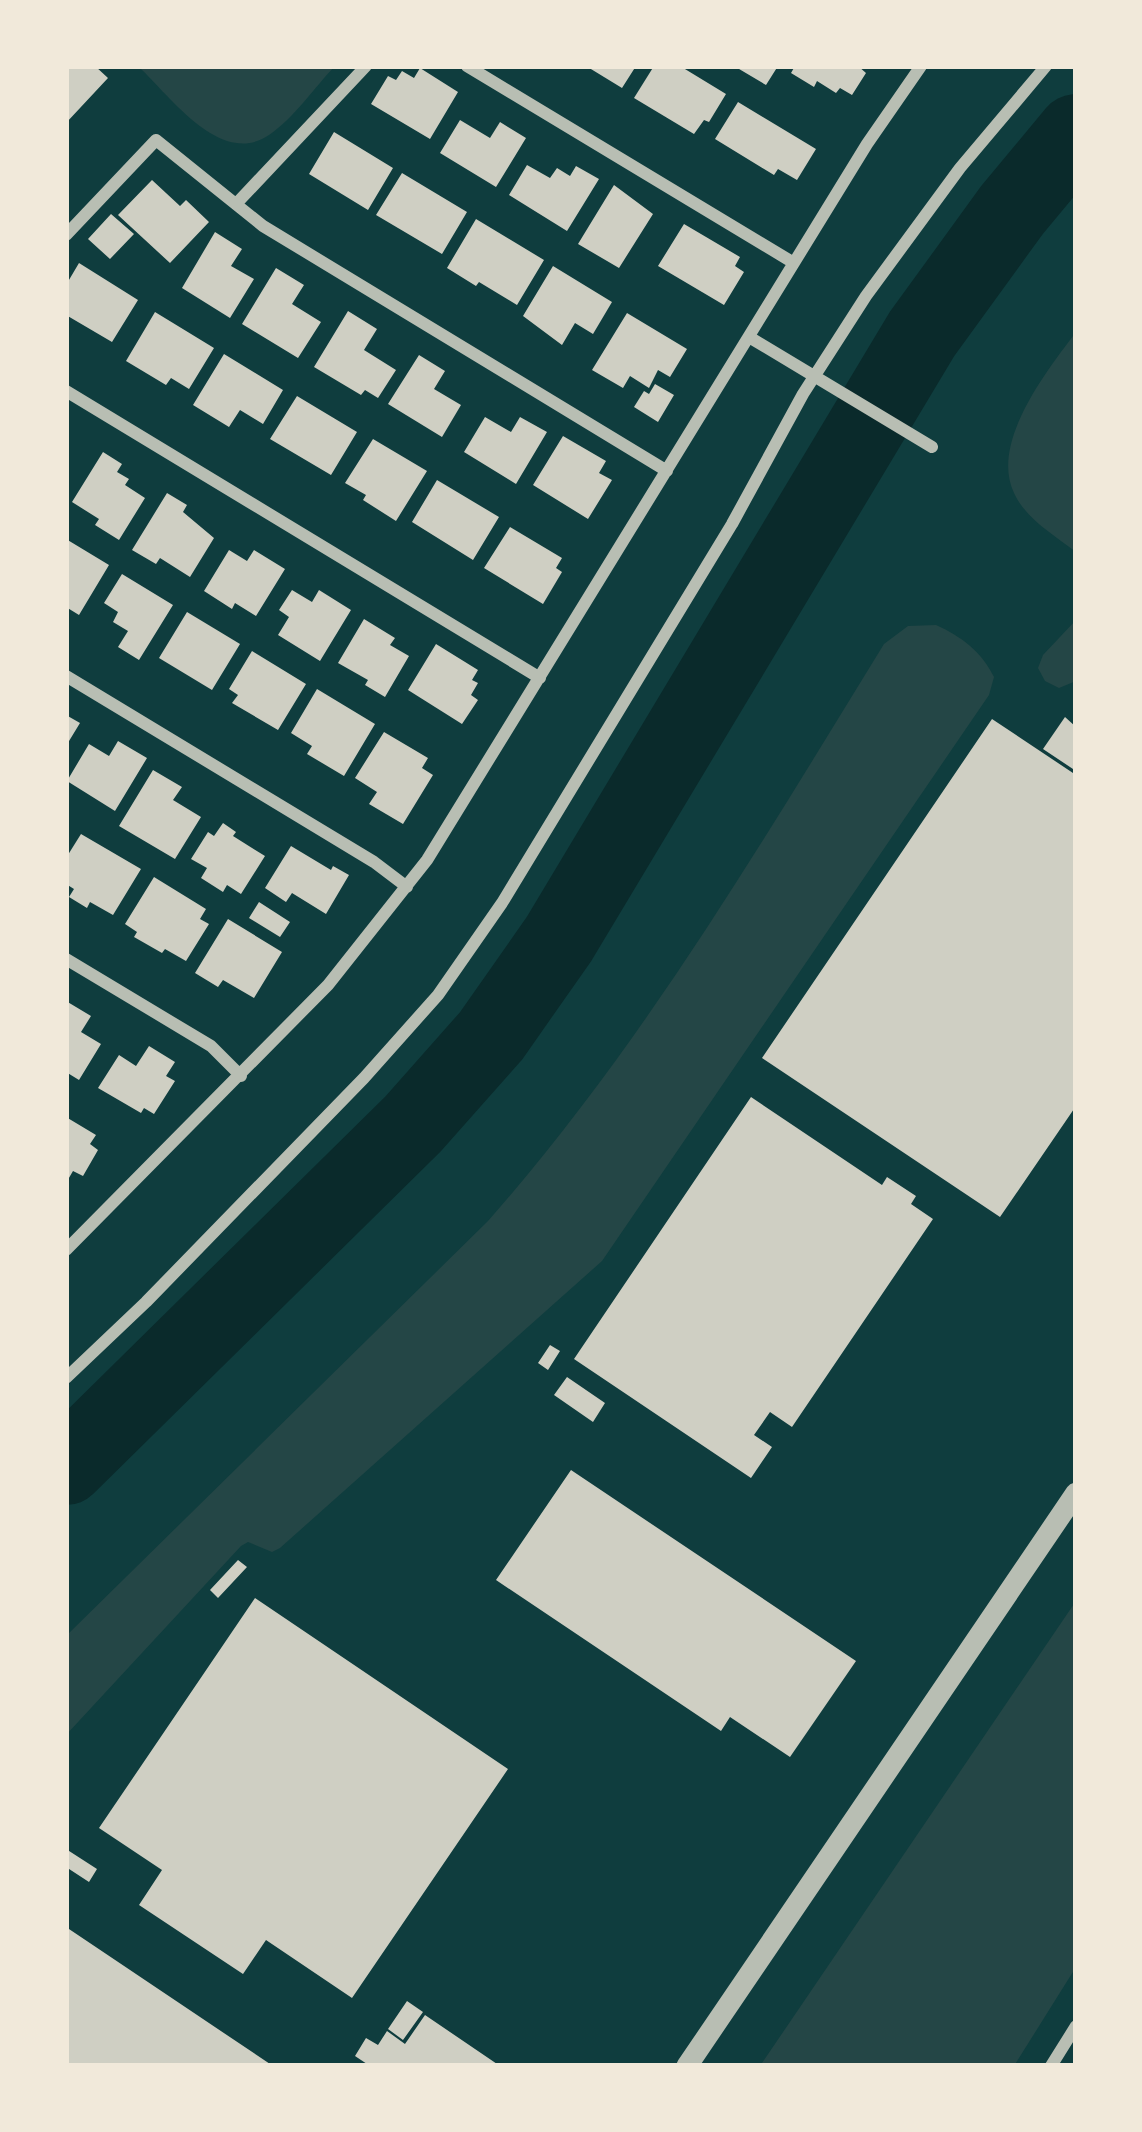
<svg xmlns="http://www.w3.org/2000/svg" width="1142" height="2132" viewBox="0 0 1142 2132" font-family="Arial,sans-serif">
	<rect width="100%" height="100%" fill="#0f3d3e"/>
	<!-- green -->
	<path fill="#244646" d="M138 66H335C314 88 294 118 269 135 221 168 170 96 138 66Z
		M1076 332V552C1054 535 1026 519 1014 493 990 443 1046 372 1076 332Z
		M1076 620V681L1059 688 1045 681 1038 668 1043 655Z
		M936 625C962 637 981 651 994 677L989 695 602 1261 280 1548 272 1552 248 1542 241 1546 66 1735V1636L488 1221C643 1045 762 842 884 644L908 626Z
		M1076 1601V1967L1014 2066H760Z"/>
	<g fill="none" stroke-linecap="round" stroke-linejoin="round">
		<!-- river -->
		<path stroke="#0a2a2b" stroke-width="78" d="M66 1466 413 1124 491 1036 559 939 922 334 1012 210 1076 133"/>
	</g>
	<!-- building -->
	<path fill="#cfcfc3" d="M66 66H95L108 78 66 123Z
		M586 66H636L622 88Z
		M654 66H680L726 94 709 122 704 120 694 134 634 98Z
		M734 66H778L766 85Z
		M795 66H858L866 73 852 95 840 88 836 93 817 81 814 87 791 73Z
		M420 68 458 92 430 139 371 104 388 76 396 80 402 71 414 78Z
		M738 102 816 149 797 180 778 169 774 175 715 139Z
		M460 120 490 138 500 122 526 138 496 187 440 153Z
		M334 132 393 168 368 210 309 174Z
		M527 165 550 178 557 168 570 176 576 166 599 179 567 231 509 195Z
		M402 173 467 212 442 254 376 215Z
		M152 180 180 206 186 200 209 222 170 263 118 215Z
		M614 185 653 214 619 268 578 244Z
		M111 214 134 234 110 259 88 239Z
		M476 219 544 260 517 305 479 282 476 286 447 268Z
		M684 224 740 257 735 266 744 272 724 305 658 266Z
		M215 232 242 249 231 266 254 279 230 318 182 288Z
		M79 263 138 300 112 342 66 315V285Z
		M553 266 612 302 593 334 575 323 562 345 523 316Z
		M276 268 304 285 292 304 321 322 298 358 242 324Z
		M348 311 377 329 364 350 396 370 378 398 365 390 361 395 314 367Z
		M155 312 214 348 189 389 171 378 166 385 126 361Z
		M627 313 687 349 670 377 658 370 649 388 630 376 623 388 592 370Z
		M224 354 283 390 263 424 240 410 229 427 193 405Z
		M419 355 445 371 434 389 461 405 442 437 388 404Z
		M655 384 674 395 658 422 634 407 644 391 649 394Z
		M297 396 357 432 331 475 270 439Z
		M485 417 511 432 520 417 547 432 516 484 464 452Z
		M563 436 606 461 599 473 612 480 588 519 533 485Z
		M373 439 427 471 396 521 363 500 366 495 345 483Z
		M103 452 122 464 117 472 129 479 125 485 145 498 119 540 95 525 99 519 72 502Z
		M437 480 499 517 473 560 412 522Z
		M167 493 187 505 183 512 214 538 190 577 160 558 156 564 132 550Z
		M510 527 562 558 556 568 562 572 543 604 484 568Z
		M66 539 109 565 79 615 66 607Z
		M229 550 247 561 254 550 285 569 256 616 235 603 232 609 204 591Z
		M122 574 173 605 139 660 118 647 128 631 113 622 118 612 104 603Z
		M292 590 312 602 319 590 351 610 320 661 278 635 289 617 279 610Z
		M187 612 240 644 212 690 159 658Z
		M364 619 395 638 390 645 409 656 385 697 365 685 368 680 338 663Z
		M436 644 478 670 472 680 478 683 471 695 478 700 462 724 408 690Z
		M252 651 306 684 278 730 232 703 238 695 229 689Z
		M317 689 375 724 344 776 307 754 312 746 291 733Z
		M66 715 80 723 66 746Z
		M1065 717 1076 727V771L1043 749Z
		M992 719 1076 775V1106L1000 1217 762 1058Z
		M384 732 428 758 422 768 433 775 403 824 369 804 377 792 355 778Z
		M118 741 147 758 115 811 67 781 89 744 109 756Z
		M153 770 182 787 173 800 201 817 175 859 119 826Z
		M223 823 236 832 233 836 265 856 241 894 227 885 223 892 201 878 207 868 191 859 208 832 214 836Z
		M81 834 141 869 113 915 90 902 87 908 69 897 74 889 66 884V858Z
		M291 846 331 870 333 866 349 875 326 914 292 893 286 902 265 888Z
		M154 877 206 909 200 919 209 924 186 961 165 949 162 953 134 937 137 932 125 924Z
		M259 902 290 922 280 937 249 918Z
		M228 919 282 952 254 998 223 980 218 987 195 973Z
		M66 1001 91 1016 81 1032 101 1044 79 1080 66 1072Z
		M149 1046 175 1062 166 1076 175 1081 154 1114 144 1108 141 1113 98 1088 119 1055 136 1066Z
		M751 1097 882 1185 887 1177 916 1196 911 1204 933 1219 792 1427 770 1412 754 1435 772 1447 751 1478 574 1359Z
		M66 1117 96 1135 90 1144 98 1150 83 1176 73 1171 66 1183Z
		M550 1345 560 1351 548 1370 538 1363Z
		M567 1377 605 1403 593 1422 554 1395Z
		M571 1470 856 1661 790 1757 730 1717 721 1731 496 1580Z
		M238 1560 247 1567 218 1598 210 1590Z
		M255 1598 508 1769 352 1998 266 1940 243 1974 139 1905 162 1870 99 1828Z
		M66 1849 97 1869 89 1882 66 1867Z
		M66 1927 273 2066H66Z
		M407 2001 423 2012 403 2040 388 2029Z
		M425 2015 500 2066H370L355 2056 366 2038 378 2045 387 2031 405 2044Z"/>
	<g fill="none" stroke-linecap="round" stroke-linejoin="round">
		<!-- minor -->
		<path stroke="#b8beb3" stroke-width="12" d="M467 66 794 263
			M236 204 366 66
			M66 235 156 140 263 226 667 471
			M749 337 932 447
			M66 391 540 678
			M66 676 374 862 407 887
			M66 959 211 1046 241 1076
			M66 1250 328 985 427 860 867 144 921 66
			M66 1378 146 1302 364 1078 438 995 502 903 732 524 803 394 866 296 960 168 1046 66
			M1051 2066 1076 2026"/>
		<!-- tertiary -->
		<path stroke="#b8beb3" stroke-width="21" d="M687 2066 1076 1493"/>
	</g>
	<!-- border -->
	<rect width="1142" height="2132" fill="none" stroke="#f1e9da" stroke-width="138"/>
</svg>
